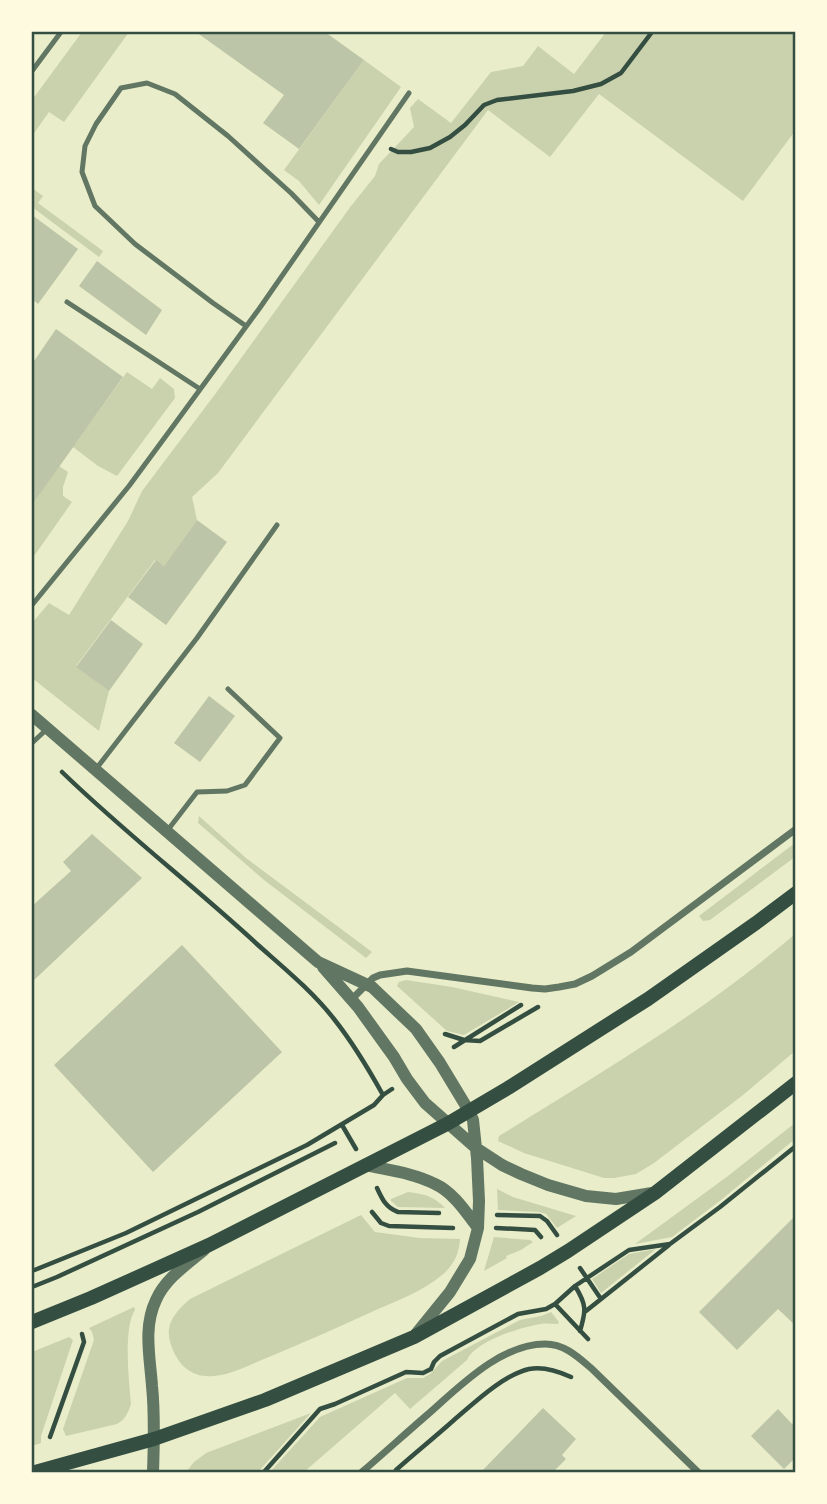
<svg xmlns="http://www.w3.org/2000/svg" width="827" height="1504" viewBox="0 0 827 1504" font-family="Overpass,sans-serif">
	<rect width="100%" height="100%" fill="#e9edc9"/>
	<!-- green -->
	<path fill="#cad2ad" d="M82 32H129L64 122 49 112 32 136V100Z
		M606 32H795V131L743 201 599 94 550 157 488 110 218 473 192 497 197 520 164 566 155 560 76 666 109 691 99 731 32 678V623L49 603 69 615 128 521 142 491 216 393 351 206 375 176 379 164 414 127 410 108 418 99 451 123 491 72 523 66 538 46 574 74Z
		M364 60 401 87 319 205 299 181 284 170Z
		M32 188 43 196 38 203 103 251 99 257 32 207Z
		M127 372 152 389 160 378 174 389 175 398 117 476 98 466 73 447Z
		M59 466 68 472 63 487V496L72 502 32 559V505Z
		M199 816 246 858 372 952 366 958 264 880 198 823Z
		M795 843V857L710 920 703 921 699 916Z
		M795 934V1051L743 1095 654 1163 636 1174 614 1178H604L524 1153 498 1141 499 1136C600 1073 705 1012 795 934Z
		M406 980 452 987 519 1002 464 1035 447 1031 397 986 399 982Z
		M795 1123V1139L721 1200 672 1237 635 1244 728 1176Z
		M497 1189 513 1197 576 1216 557 1228 546 1214 539 1212 498 1210Z
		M408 1192C424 1194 434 1196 445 1208L398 1207 391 1201V1199Z
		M361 1215 375 1232 420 1238 460 1239C459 1254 454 1265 442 1275 423 1291 399 1300 376 1310 341 1326 305 1342 269 1357 251 1364 233 1374 214 1376 193 1378 180 1367 173 1350 170 1343 168 1336 169 1329 171 1316 181 1307 190 1299Z
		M494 1237 530 1240 533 1242 521 1250 506 1256 507 1258 484 1271Z
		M656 1249 601 1293 592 1279 629 1254Z
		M134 1307 135 1310C123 1328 129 1381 131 1404 128 1413 125 1420 117 1424L66 1436 63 1429 94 1340 92 1332 89 1328Z
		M551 1312 559 1322 558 1324C552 1324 546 1323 541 1324 521 1327 476 1341 467 1360L410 1409 395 1393 304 1472H270L320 1417 407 1378H423L430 1374 442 1361 520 1320 541 1316Z
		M69 1337 73 1340 41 1436V1443L32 1446V1352Z
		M311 1413 258 1472H186L194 1462 206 1453Z"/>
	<!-- building -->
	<path fill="#bcc5a7" d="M196 32H325L364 60 299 149 263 123 284 95Z
		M32 215 78 249 38 304 32 299Z
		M97 261 162 310 146 335 79 286Z
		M56 329 123 377 32 505V364Z
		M197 520 227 542 166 625 128 597 156 560 164 566Z
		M111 620 143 644 109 691 76 667Z
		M209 696 235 716 200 762 174 743Z
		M92 834 142 878 32 982V906L71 871 63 862Z
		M182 945 282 1052 153 1172 54 1065Z
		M796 1215V1326L778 1309 737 1350 699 1312Z
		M543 1408 576 1439 562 1455 566 1459 553 1472H481Z
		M778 1409 792 1424 796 1421V1457L784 1469 751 1436Z"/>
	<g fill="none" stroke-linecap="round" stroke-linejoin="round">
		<!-- path -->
		<path stroke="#344e41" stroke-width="4.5" d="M391 149 398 152H411L430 148 450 137 465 125 484 105 497 100 573 91 601 84 621 73 652 32
			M62 772C125 833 194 886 258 945 284 968 312 991 334 1019 353 1043 368 1068 383 1095
			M445 1034 464 1040 480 1041 538 1007
			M454 1047 521 1005
			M342 1125 356 1149
			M377 1188C382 1199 386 1208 398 1212L439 1213
			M372 1212 381 1223 389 1226 453 1228
			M497 1215 540 1216 547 1221 557 1235
			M496 1228 535 1230 541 1237
			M580 1268 601 1299
			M32 1271 126 1233 307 1145 374 1105 383 1095 392 1089
			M575 1286C587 1305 586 1311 580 1331
			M32 1287 57 1277 198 1212 335 1143
			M555 1304 588 1339
			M586 1311 669 1245
			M50 1437 84 1342 82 1334
			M396 1470C415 1453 435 1437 454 1420 474 1403 503 1375 529 1369 544 1366 558 1371 571 1377
			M264 1472 320 1409 335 1404 406 1372 423 1373 431 1369 434 1362 440 1356 518 1314 546 1309 555 1304 575 1286 629 1250 670 1244 720 1207 796 1146"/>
		<!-- service -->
		<path stroke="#617663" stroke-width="5" d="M32 71 61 32
			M67 302 200 389
			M246 326 213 303 135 244 95 206 82 172 85 146 96 124 121 88 147 83 175 94 228 136 291 193 319 222
			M32 605 129 486 174 425 259 309 409 93
			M32 743 47 729
			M96 769 197 638 277 525
			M167 831 197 792 227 791 245 785 280 738 228 689"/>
		<!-- minor -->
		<path stroke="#617663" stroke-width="7" d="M351 1000 373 978 380 975 407 971 532 988 545 989 559 987 575 984 592 976 631 952 796 829
			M362 1472C384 1453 405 1434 427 1415 458 1388 500 1344 545 1344 564 1344 577 1356 591 1368L698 1472"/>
		<!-- tertiary -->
		<path stroke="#617663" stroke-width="12" d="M32 715 318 962 372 987 416 1029 440 1063 469 1111 473 1120 477 1158 479 1201 478 1228 470 1259 450 1292 416 1334
			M323 967 358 1007 394 1057 407 1079 425 1103 476 1148 502 1165 521 1174 548 1185 586 1196 616 1199 652 1193
			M365 1165C387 1170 414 1173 435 1184 453 1192 466 1212 478 1228
			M153 1472C154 1444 155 1415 152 1386 150 1357 143 1327 156 1300 165 1279 186 1265 204 1250"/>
		<!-- secondary -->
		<path stroke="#344e41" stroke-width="14" d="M32 1322 91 1298 209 1245 447 1124 508 1088 648 999 756 923 796 893
			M35 1472 154 1439 265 1400 414 1337 540 1268 568 1251 655 1193 796 1083"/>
	</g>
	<!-- border -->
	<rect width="827" height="1504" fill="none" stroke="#fefae0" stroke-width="66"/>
	<rect x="33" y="33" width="761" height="1438" fill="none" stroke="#344e41" stroke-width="2.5"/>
</svg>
